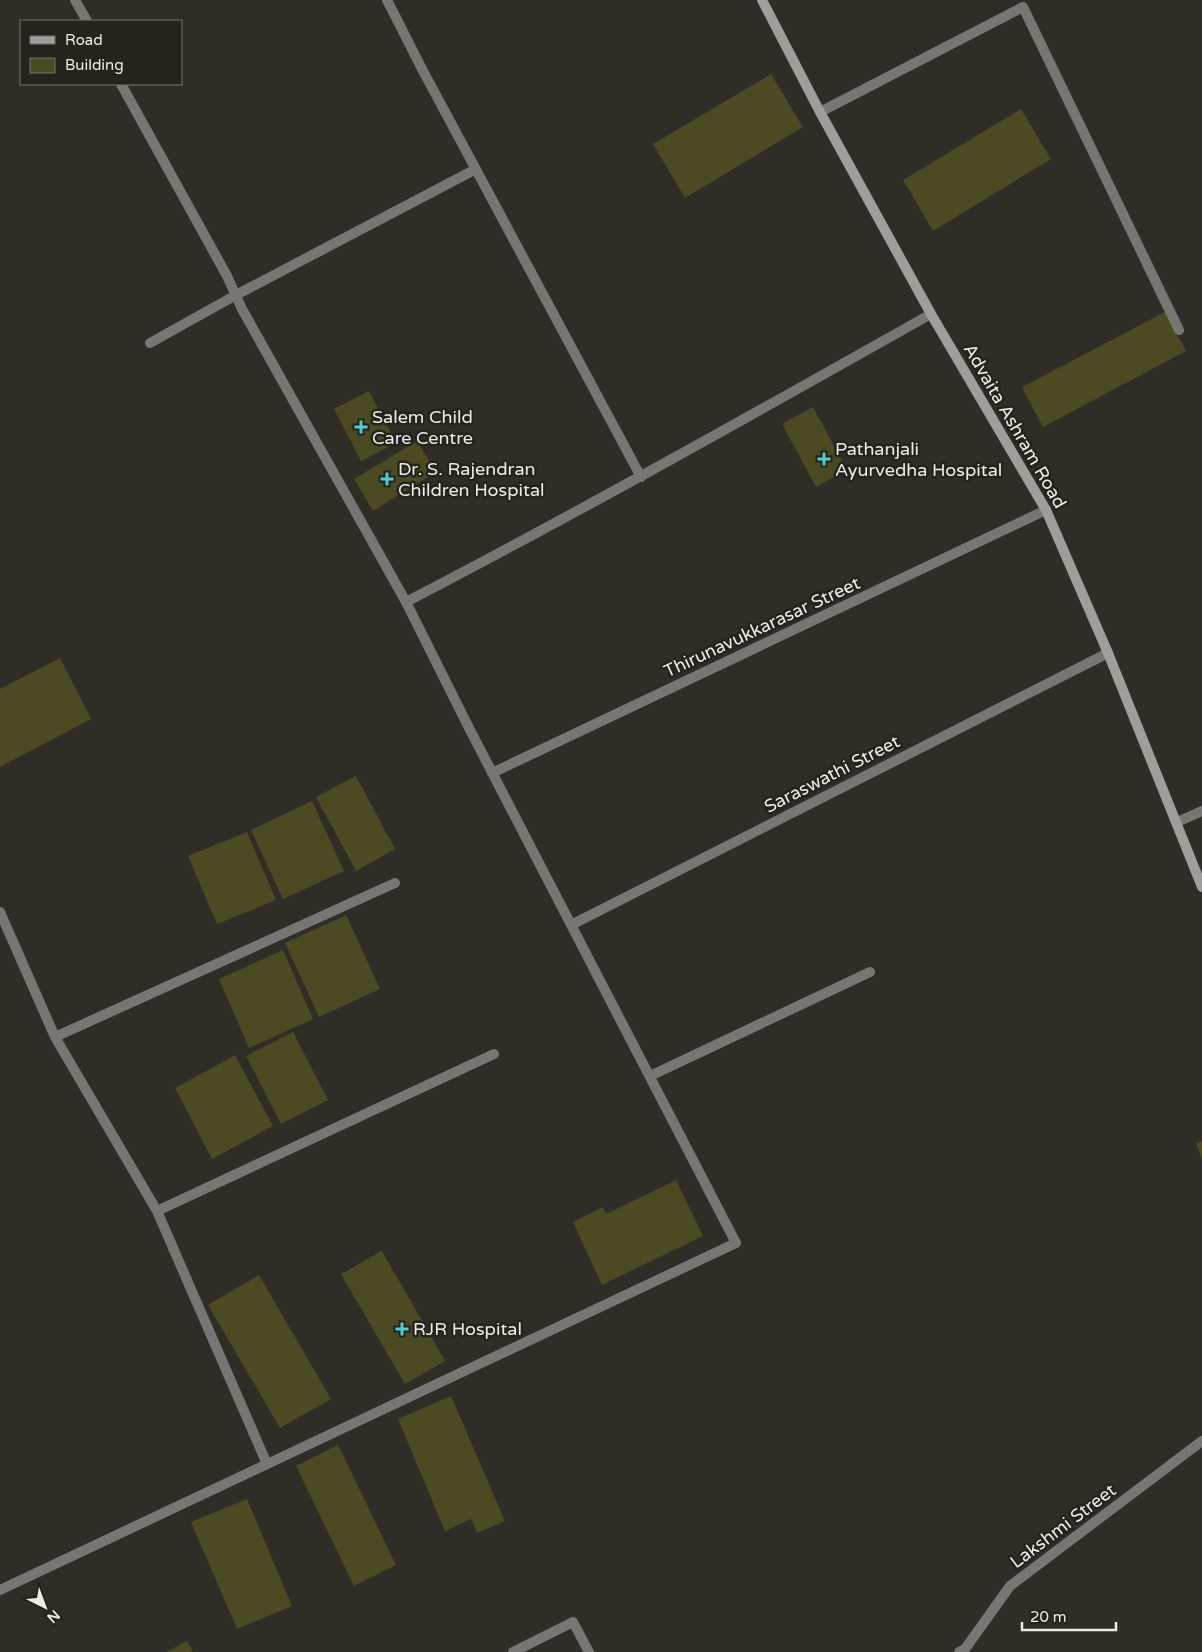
<svg xmlns="http://www.w3.org/2000/svg" width="1202" height="1652" viewBox="0 0 1202 1652" font-family="'Varela Round',sans-serif">
	<rect width="100%" height="100%" fill="#302d27"/>
	<!-- building -->
	<path fill="#4b4a22" d="M771 74 803 127 685 198 653 144Z
		M1021 109 1051 159 933 231 903 180Z
		M1165 312 1186 351 1043 427 1022 387Z
		M369 391 396 443 361 461 334 409Z
		M813 407 847 470 816 487 782 424Z
		M417 441 436 472 373 511 354 479Z
		M60 658 91 719 0 767V689Z
		M356 776 395 849 356 871 316 797Z
		M312 801 344 871 283 899 251 830Z
		M247 832 276 900 217 924 188 856Z
		M346 915 380 989 319 1017 285 943Z
		M283 950 313 1019 249 1048 219 979Z
		M293 1032 328 1100 281 1124 246 1056Z
		M235 1055 273 1126 212 1159 175 1088Z
		M1202 1141V1160L1196 1143Z
		M676 1180 703 1236 602 1285 573 1222 603 1207 606 1214Z
		M382 1251 445 1361 405 1384 341 1274Z
		M259 1275 331 1399 280 1428 208 1305Z
		M451 1396 505 1521 477 1533 471 1519 445 1531 398 1419Z
		M338 1445 396 1565 354 1586 296 1466Z
		M247 1499 292 1606 237 1629 191 1522Z
		M187 1641 193 1652H166Z"/>
	<g fill="none" stroke-linecap="round" stroke-linejoin="round">
		<!-- street -->
		<path stroke="#787573" stroke-width="10" d="M75 0 87 21
			M387 0 422 69 641 477
			M820 112 1023 7 1179 330
			M150 343 236 295 476 169
			M406 602C583 510 757 412 931 314
			M492 773 1046 510
			M1177 822 1202 811
			M0 912 55 1037 157 1211 267 1464
			M571 925 1108 653
			M55 1037 395 883
			M650 1076 870 972
			M157 1211 494 1054
			M0 1590 736 1243 468 726 406 602 242 309 227 276 121 84
			M513 1652 573 1622 589 1652
			M959 1652 965 1649 1010 1586 1202 1441"/>
		<!-- secondary -->
		<path stroke="#a29d9a" stroke-width="10" d="M762 0 820 112 931 314 1046 510 1108 653 1202 887"/>
	</g>
	<!-- markers -->
	<g fill="#51ccd1" stroke="#26231d" stroke-width="2">
		<path d="M358.5 419.5h5v5h5v5h-5v5h-5v-5h-5v-5h5z"/>
		<path d="M821.5 451.5h5v5h5v5h-5v5h-5v-5h-5v-5h5z"/>
		<path d="M384.5 471.5h5v5h5v5h-5v5h-5v-5h-5v-5h5z"/>
		<path d="M399.5 1321.5h5v5h5v5h-5v5h-5v-5h-5v-5h5z"/>
	</g>
	<g text-anchor="middle" dominant-baseline="central" stroke-width="5" stroke-linejoin="round" paint-order="stroke">
		<!-- poi labels -->
		<g font-size="18" fill="#edebe7" stroke="#26231d" text-anchor="start">
			<text x="372" y="417">Salem Child<tspan x="372" dy="21">Care Centre</tspan></text>
			<text x="835" y="449">Pathanjali<tspan x="835" dy="21">Ayurvedha Hospital</tspan></text>
			<text x="398" y="469">Dr. S. Rajendran<tspan x="398" dy="21">Children Hospital</tspan></text>
			<text x="413" y="1329">RJR Hospital</text>
		</g>
		<!-- street labels -->
		<g font-size="18" fill="#edebe7" stroke="#26231d">
			<text transform="translate(1015 426) rotate(60)">Advaita Ashram Road</text>
			<text transform="translate(762 627) rotate(-25)">Thirunavukkarasar Street</text>
			<text transform="translate(832 774) rotate(-27)">Saraswathi Street</text>
			<text transform="translate(1063 1526) rotate(-37)">Lakshmi Street</text>
		</g>
	</g>
	<!-- legend -->
	<rect x="20" y="20" width="162" height="65" fill="#26231d" stroke="#76736e"/>
	<rect x="30" y="36" width="25" height="8" fill="#a29d9a" stroke="#76736e"/>
	<text x="65" y="45" font-size="15" fill="#edebe7">Road</text>
	<rect x="30" y="58" width="25" height="15" fill="#4b4a22" stroke="#76736e"/>
	<text x="65" y="70" font-size="15" fill="#edebe7">Building</text>
	<!-- north arrow -->
	<g transform="translate(45 1607) rotate(138)" stroke="#26231d" stroke-width="4" paint-order="stroke">
	<path d="M0-4L9 19L0 12L-9 19Z" fill="#edebe7"/>
	<text y="-8" font-size="14" font-weight="bold" text-anchor="middle" fill="#edebe7">N</text>
	</g>
	<!-- scale -->
	<path d="M1022 1622v8h94v-8" fill="none" stroke="#edebe7" stroke-width="2.5"/>
	<text x="1030" y="1622" font-size="15" fill="#edebe7" stroke="#26231d" stroke-width="4" paint-order="stroke">20 m</text>
</svg>
